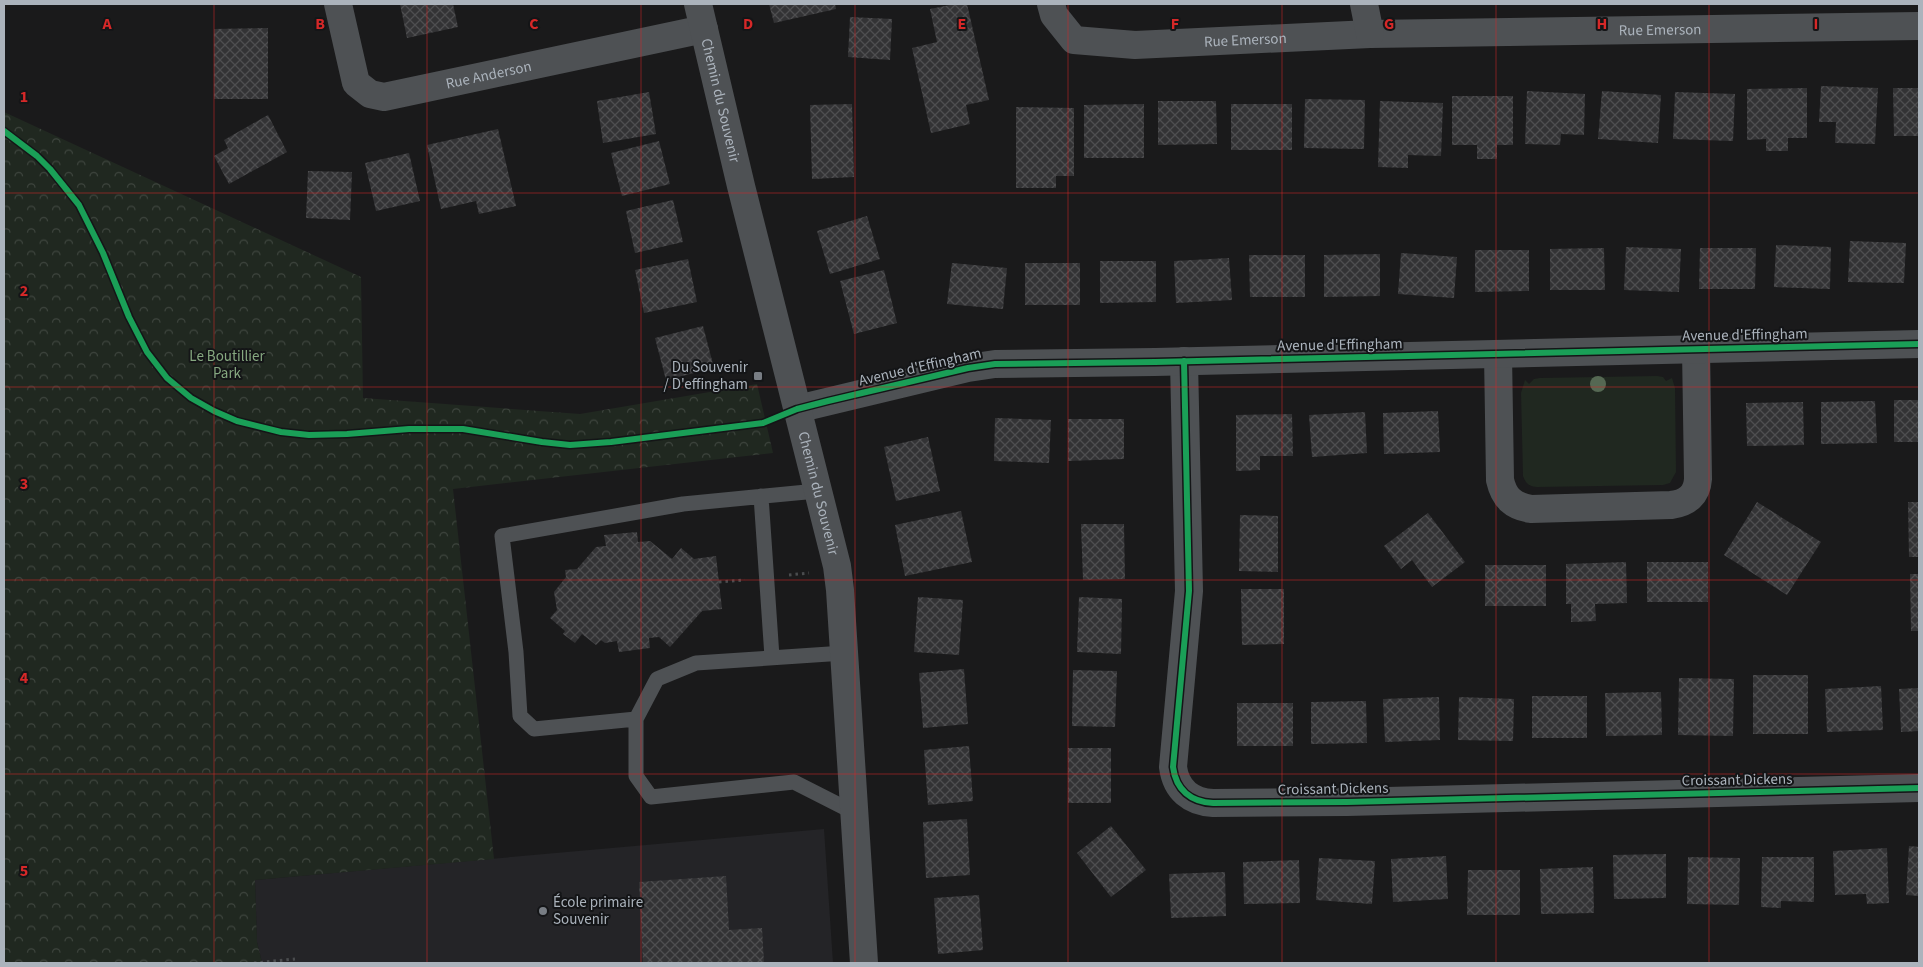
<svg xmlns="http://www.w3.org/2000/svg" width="1923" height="967" viewBox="0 0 1923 967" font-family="'Source Sans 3',sans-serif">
	<defs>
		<pattern id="forest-crowns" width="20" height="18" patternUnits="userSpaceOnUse" patternTransform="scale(1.25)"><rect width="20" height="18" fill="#202820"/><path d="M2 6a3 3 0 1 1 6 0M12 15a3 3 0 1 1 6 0" fill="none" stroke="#3e453e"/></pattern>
		<pattern id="building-cross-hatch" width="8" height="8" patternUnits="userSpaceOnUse" patternTransform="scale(1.25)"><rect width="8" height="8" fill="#333335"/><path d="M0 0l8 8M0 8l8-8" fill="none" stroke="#4e4e50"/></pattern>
	</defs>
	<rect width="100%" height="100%" fill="#1a1a1b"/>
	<!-- built -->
	<path fill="#242427" d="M824 829 833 963H262L257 942 255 880Z"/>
	<!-- green -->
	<path fill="#202820" d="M1657 376 1663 377 1666 381 1672 378 1675 388 1676 472 1670 483 1663 485 1537 487C1529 486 1526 484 1523 476L1521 393 1525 380 1529 384 1534 379 1540 378Z"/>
	<!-- forest -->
	<path fill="url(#forest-crowns)" d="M4 112 361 277 363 398 580 414 757 384 773 453 453 489 494 859 255 880 257 942 262 963H4Z"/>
	<!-- building -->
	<path fill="url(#building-cross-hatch)" d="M400 4H453L458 27 407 38Z
		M769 4H835L836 9 774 23Z
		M955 4H967L989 100 966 105 970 124 931 133 912 48 937 42 930 9Z
		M850 17 892 19 890 60 848 57Z
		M268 28V99H214V29Z
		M1821 86 1878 88 1875 144 1835 143 1836 122H1819Z
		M1807 88V138H1788V151H1766V139L1747 140V89Z
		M1893 88H1919V136H1894Z
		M1527 91 1585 94 1584 135 1561 134 1560 145 1525 144Z
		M1602 91 1661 95 1658 143 1598 139Z
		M649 92 656 134 603 143 597 101Z
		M1675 92 1735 94 1733 141 1673 139Z
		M1452 96H1513V145H1497V159H1477V145H1452Z
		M1305 99 1365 100 1364 149 1304 148Z
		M1158 101H1216L1217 144 1158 145Z
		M1380 101 1443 103 1441 156 1408 155V168L1378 167Z
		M852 104 854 177 812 179 810 105Z
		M1144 104V158H1084V105Z
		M1231 104H1292V150H1231Z
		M1016 107 1074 108V176H1056V188H1016Z
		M268 115 287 152 229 184 214 156 228 148 224 140Z
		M498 129 516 206 479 214 476 201 441 209 427 145Z
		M659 141 670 184 622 196 611 153Z
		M409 153 420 201 376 211 365 163Z
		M308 171 352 172 350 220 306 218Z
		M673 200 683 242 635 253 626 211Z
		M867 216 880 259 830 274 817 231Z
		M1850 241 1906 243 1904 283 1848 282Z
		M1776 245 1831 247 1830 289 1774 287Z
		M1626 247 1681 249 1679 292 1624 290Z
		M1604 248 1605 290H1550V249Z
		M1700 248H1756L1755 289H1699Z
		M1475 250H1529V291L1475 292Z
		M1401 253 1457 257 1454 298 1398 294Z
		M1380 254V296L1324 297V255Z
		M1249 255H1305V297H1250Z
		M1229 258 1232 300 1176 303 1174 261Z
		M688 259 697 302 644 313 635 270Z
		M1100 261H1156V302L1100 303Z
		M952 263 1007 268 1003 309 947 304Z
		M1025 263H1080V305H1025Z
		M884 270 897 323 854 334 840 281Z
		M703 326 714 368 666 380 655 338Z
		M1894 400H1919V442H1894Z
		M1875 401 1877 443 1821 444V402Z
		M1803 402 1804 445 1747 446 1746 403Z
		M1438 411 1440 452 1384 454 1383 413Z
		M1365 412 1367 453 1312 457 1309 415Z
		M1292 414 1293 456H1260V470L1236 471V415Z
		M995 418 1051 420 1049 463 994 461Z
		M1068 419H1124V459L1068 461Z
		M928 437 940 491 896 501 884 447Z
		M1757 502 1821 542 1787 595 1724 555Z
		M1908 502H1919V557H1909Z
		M961 511 972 562 905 576 895 525Z
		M1428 513 1465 562 1432 587 1412 560 1401 569 1384 546Z
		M1240 515 1278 516V572L1239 571Z
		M1081 524H1124L1125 579 1083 580Z
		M637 532 638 542 650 541 672 559 681 548 694 559 716 556 722 609 702 611 670 647 659 637 649 638 650 648 619 652 617 641 605 643 601 640 596 645 582 634 575 643 563 634 565 631 550 618 557 610 554 592 566 577 565 570 577 569 596 547 606 546 604 535Z
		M1626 562 1627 603 1595 604 1596 621 1571 622V604H1566V564Z
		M1647 562H1708V602H1647Z
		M1485 565H1546V606H1485Z
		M1910 574H1919V631H1911Z
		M1241 589H1284V644L1242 645Z
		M918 597 963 600 959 655 914 652Z
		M1079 597 1122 599 1121 654 1077 652Z
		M964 669 968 724 923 728 919 673Z
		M1073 670 1117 671 1115 727 1072 726Z
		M1753 675H1808V734H1753Z
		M1679 678 1734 679 1733 736 1678 735Z
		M1881 686 1883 730 1827 732 1825 689Z
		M1919 688V731L1901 732 1899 689Z
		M1661 692 1662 735 1606 736 1605 693Z
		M1532 696H1587V738H1532Z
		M1439 697 1440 740 1385 742 1383 699Z
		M1459 697 1514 699 1513 741 1458 740Z
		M1366 701 1367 743 1311 744V702Z
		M1237 703H1293V746H1237Z
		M969 746 973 801 928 805 924 750Z
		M1068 748H1111V803H1068Z
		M967 819 970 875 926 878 923 822Z
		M1111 826 1146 870 1111 897 1077 853Z
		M1909 846 1919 847V896L1906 895Z
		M1887 848 1889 903 1867 904 1866 894 1835 895 1833 851Z
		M1666 854V898L1614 899 1613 855Z
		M1446 856 1448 899 1393 902 1391 859Z
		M1688 857 1740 858 1739 905 1687 904Z
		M1762 857H1814V902L1781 901V908L1761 907Z
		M1319 858 1375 861 1372 904 1316 900Z
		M1299 860 1300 903 1244 904 1243 862Z
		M1593 867 1594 913 1541 914 1540 869Z
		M1468 870H1520V915H1467Z
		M1225 872 1226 916 1171 918 1169 874Z
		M726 876 729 930 762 928 764 963H643L639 882Z
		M979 895 983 950 938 954 934 898Z"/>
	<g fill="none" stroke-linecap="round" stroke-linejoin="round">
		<!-- path -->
		<path stroke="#4a4c4e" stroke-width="3" stroke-dasharray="2.5 4" stroke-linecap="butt" d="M789 575 809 573
			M719 582 745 580
			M254 963 295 959"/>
		<!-- service -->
		<path stroke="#4e5154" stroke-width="15" d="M817 491 683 504 502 536 516 652 520 716 534 729 636 719 657 679 696 663 844 653
			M761 496 772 657
			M636 719V776L651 797 794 782 855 813"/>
		<!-- minor -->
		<g stroke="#4e5154" stroke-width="28">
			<path id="s1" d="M338 4 356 83 370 94 384 97 704 29"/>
			<path id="s2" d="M1051 4 1054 15 1074 40 1135 45 1370 34 1919 26"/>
			<path d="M1364 4 1370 34"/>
			<path d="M1498 354 1500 480C1504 498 1513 506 1531 509L1671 505C1687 503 1697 495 1698 479L1696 349"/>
			<path d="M1184 361 1189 591 1173 767C1176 790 1191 802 1213 803L1347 802 1919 788"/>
			<path d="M797 409 968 368 995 364 1155 362 1919 344"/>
		</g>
		<!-- tertiary -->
		<path stroke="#4e5154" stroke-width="28" id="s3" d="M698 4 741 186 837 566 840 590 864 963"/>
		<!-- cycleway casing -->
		<g stroke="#141517" stroke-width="9">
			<path id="cycleway" d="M4 131 37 156 50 169 79 205 103 253 129 317 147 352 167 378 191 398 214 411 237 421 281 432 309 435 347 434 409 429H463L542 442 570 445 611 442 763 423 797 409 828 401 968 368 995 364 1155 362 1919 344
				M1184 361 1189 591 1173 767C1176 790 1191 802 1213 803L1347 802 1919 788"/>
		</g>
		<!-- cycleway -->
		<use href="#cycleway" stroke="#1a9f57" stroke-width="6"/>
	</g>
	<!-- trees -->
	<circle fill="#556853" cx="1598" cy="384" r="8"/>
	<!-- grid -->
	<path fill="none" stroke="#d62828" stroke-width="1" stroke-opacity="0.55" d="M214 4V963M427 4V963M641 4V963M855 4V963M1068 4V963M1282 4V963M1496 4V963M1709 4V963M4 193H1919M4 387H1919M4 580H1919M4 774H1919"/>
	<!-- markers -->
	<g fill="#787d84" stroke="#141517" stroke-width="2">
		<rect x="753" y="371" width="10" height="10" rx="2.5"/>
		<circle cx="543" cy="911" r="5"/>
	</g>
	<g text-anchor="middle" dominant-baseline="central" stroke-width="4" stroke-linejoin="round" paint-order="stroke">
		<!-- street labels -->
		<g font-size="15" fill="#abb3bc" stroke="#141517">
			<text stroke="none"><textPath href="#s2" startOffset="630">Rue Emerson</textPath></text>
			<text stroke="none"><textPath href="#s2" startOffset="215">Rue Emerson</textPath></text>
			<text stroke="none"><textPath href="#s1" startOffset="220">Rue Anderson</textPath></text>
			<text stroke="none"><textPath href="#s3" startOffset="99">Chemin du Souvenir</textPath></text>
			<text transform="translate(1745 335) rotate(-1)">Avenue d'Effingham</text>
			<text transform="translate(1340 345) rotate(-1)">Avenue d'Effingham</text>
			<text transform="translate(920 367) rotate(-13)">Avenue d'Effingham</text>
			<text stroke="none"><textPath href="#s3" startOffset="504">Chemin du Souvenir</textPath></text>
			<text transform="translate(1737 780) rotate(-1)">Croissant Dickens</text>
			<text transform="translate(1333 789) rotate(-1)">Croissant Dickens</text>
		</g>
		<!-- park labels -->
		<g font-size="15" fill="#86a880" stroke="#141517">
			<text x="227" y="356">Le Boutillier<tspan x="227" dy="17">Park</tspan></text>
		</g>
		<!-- poi labels -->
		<g font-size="15" fill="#abb3bc" stroke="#141517" text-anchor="end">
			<text x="748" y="367">Du Souvenir<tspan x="748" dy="17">/ D'effingham</tspan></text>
			<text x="553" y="902" text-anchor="start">École primaire<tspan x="553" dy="17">Souvenir</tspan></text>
		</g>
	</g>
	<g font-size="16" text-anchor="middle" font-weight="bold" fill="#d62828" stroke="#141517" stroke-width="4" stroke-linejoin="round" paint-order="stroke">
		<text x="107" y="29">A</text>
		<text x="320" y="29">B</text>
		<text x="534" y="29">C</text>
		<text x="748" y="29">D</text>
		<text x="962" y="29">E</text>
		<text x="1175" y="29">F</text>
		<text x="1389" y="29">G</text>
		<text x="1602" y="29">H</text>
		<text x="1816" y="29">I</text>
		<text x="24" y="102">1</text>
		<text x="24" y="296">2</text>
		<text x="24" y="489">3</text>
		<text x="24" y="683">4</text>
		<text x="24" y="876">5</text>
	</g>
	<!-- border -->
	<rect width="1923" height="967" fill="none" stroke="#abb3bc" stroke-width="10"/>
</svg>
